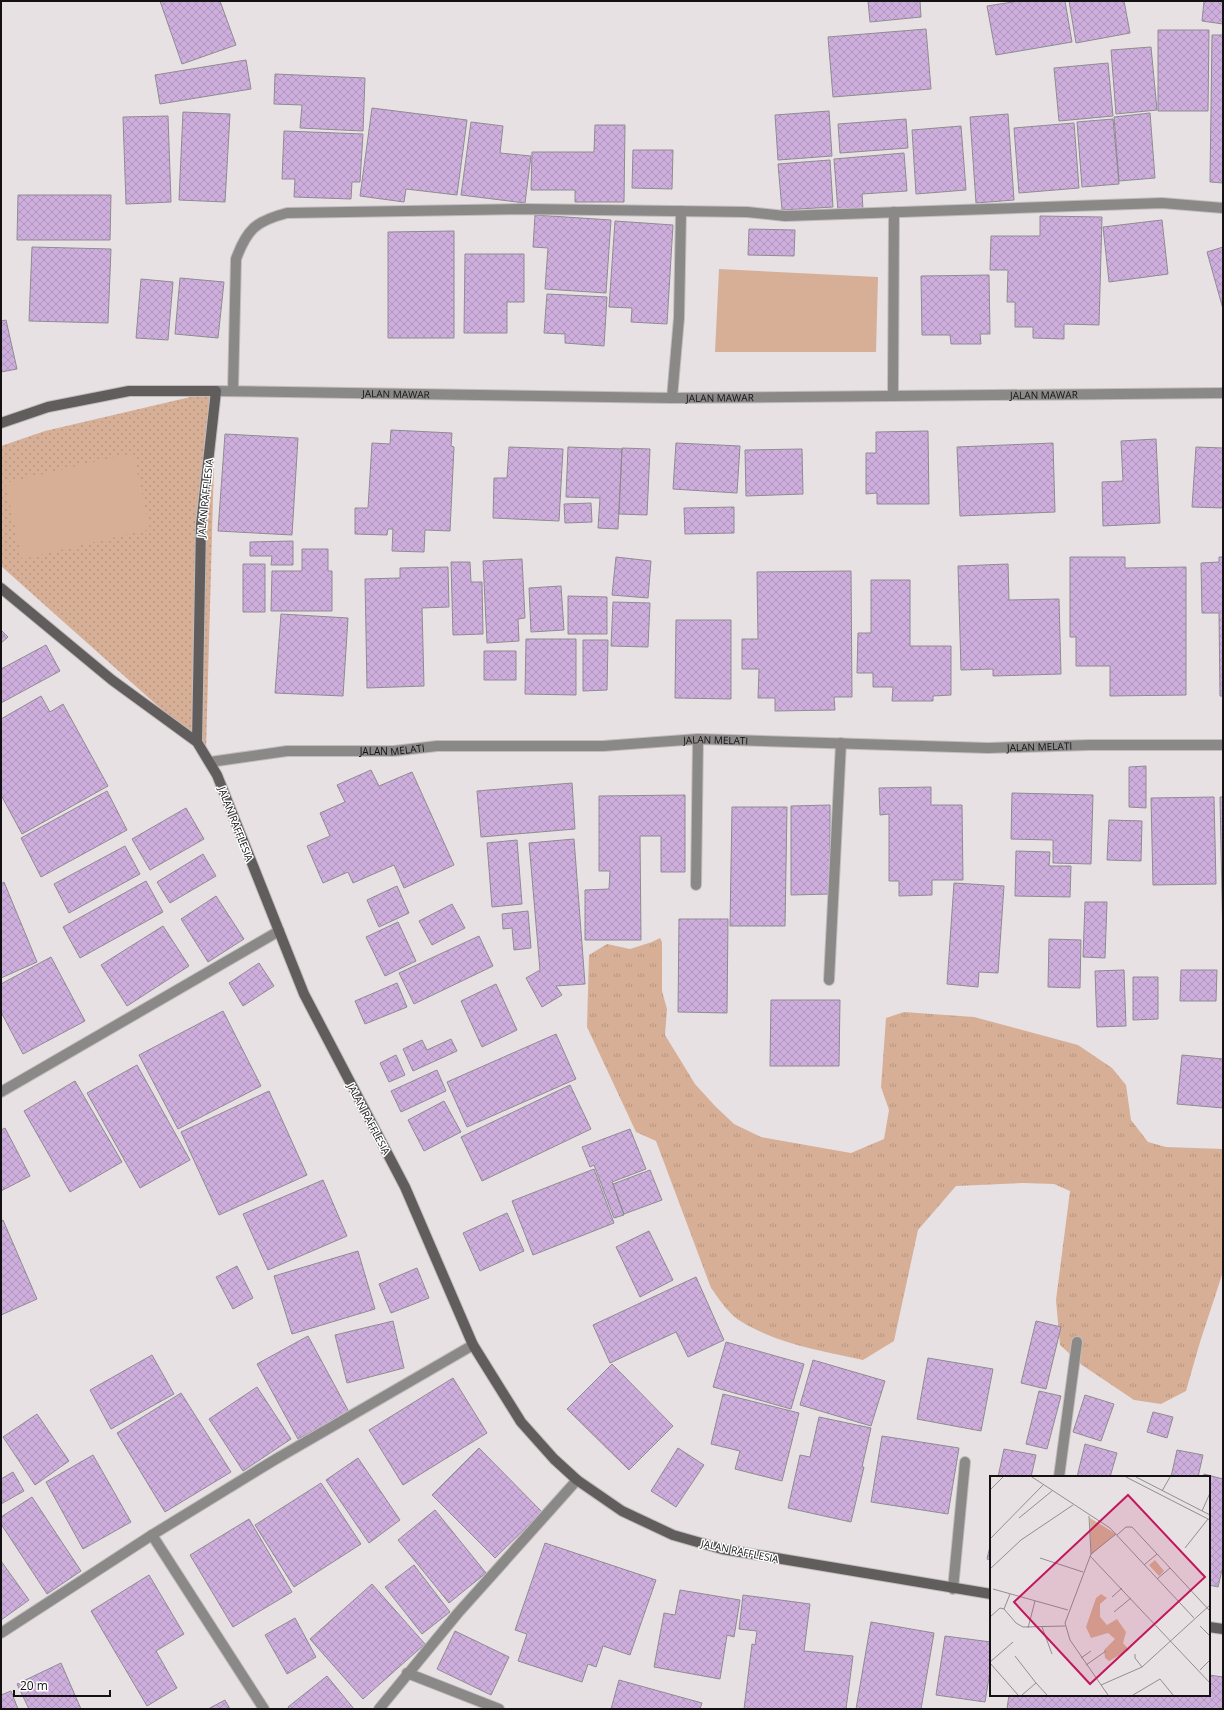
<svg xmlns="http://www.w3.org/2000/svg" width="1224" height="1710" viewBox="0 0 1224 1710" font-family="'Open Sans',sans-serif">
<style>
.grass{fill:url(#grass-tufts)}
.garden{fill:url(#garden-dots)}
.pitch{fill:#d7af96}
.building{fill:url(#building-cross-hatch);stroke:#8f8c91}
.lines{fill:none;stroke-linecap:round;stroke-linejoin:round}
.street-casing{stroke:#c1bcbe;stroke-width:12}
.secondary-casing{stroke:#c1bcbe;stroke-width:12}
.street{stroke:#8b8888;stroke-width:10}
.secondary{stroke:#615d5d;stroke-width:10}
.labels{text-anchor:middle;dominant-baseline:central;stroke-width:3;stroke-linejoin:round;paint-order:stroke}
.street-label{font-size:10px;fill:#131112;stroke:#fff}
.inset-road{fill:none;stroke:#928e90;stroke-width:1}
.view{fill:#c2185b;fill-opacity:0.15;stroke:#c2185b;stroke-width:2}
.inset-edge{fill:none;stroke:#131112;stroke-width:2}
</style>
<defs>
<pattern id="grass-tufts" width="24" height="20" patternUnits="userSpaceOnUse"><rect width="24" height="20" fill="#d7af96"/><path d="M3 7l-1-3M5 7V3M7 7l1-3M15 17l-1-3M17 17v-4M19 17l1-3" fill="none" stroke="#b89680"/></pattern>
<pattern id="garden-dots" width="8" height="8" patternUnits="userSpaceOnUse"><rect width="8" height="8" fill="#d7af96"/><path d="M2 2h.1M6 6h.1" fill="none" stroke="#b89680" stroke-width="1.8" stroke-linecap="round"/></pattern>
<pattern id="building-cross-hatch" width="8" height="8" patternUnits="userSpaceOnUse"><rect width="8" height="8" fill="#ceaedd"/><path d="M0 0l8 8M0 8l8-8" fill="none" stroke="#b095bd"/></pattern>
</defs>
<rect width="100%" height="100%" fill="#e7e1e4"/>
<!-- grass -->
<path class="grass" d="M660,938L662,942V991L667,1009L665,1035L695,1084L715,1106L734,1124L761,1137L851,1153L884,1139L889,1110L881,1087L886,1018L904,1012L974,1017L1078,1045L1112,1068L1126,1085L1131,1120L1148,1142L1166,1147L1223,1149V1272L1200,1342L1186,1391L1161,1404L1134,1400L1082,1365L1060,1345L1056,1300L1070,1191L1054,1184L1023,1183L956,1186L918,1230L894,1341L863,1360C822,1351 778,1344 742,1322C729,1315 720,1300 711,1288L656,1141L636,1132L587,1027L589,955L607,944L630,949L652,942Z"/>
<!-- garden -->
<path class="garden" d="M216,391L206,749L1,566V446L45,431Z"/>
<!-- pitch -->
<path class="pitch" d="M719,269L878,277L876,352H715Z
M133,453L150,529L22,559L5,483Z"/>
<!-- building -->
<path class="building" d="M160,1H220L236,45L182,64Z
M868,1H920L921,17L870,22Z
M1019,1H1065L1072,42L996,55L987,6Z
M1069,1H1124L1130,33L1076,43Z
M1204,1H1223V24L1202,21Z
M926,29L931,89L833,97L828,37Z
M1158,30H1209L1208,111H1158Z
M1212,35H1223V183L1210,182Z
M1151,47L1157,110L1116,114L1111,50Z
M246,60L251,89L160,104L155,75Z
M1108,63L1113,116L1059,121L1054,68Z
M275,74L365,78L363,131L300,128L302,105L274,104Z
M372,108L467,120L457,195L406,189L404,202L360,196Z
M829,111L832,156L778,160L775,115Z
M183,112L230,114L225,202L179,200Z
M1150,113L1155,178L1119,181L1114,117Z
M1008,114L1014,200L976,203L970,117Z
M168,116L171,202L126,204L123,117Z
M906,119L908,148L840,153L838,124Z
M1113,119L1119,184L1082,187L1077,122Z
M471,122L503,126L500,153L531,156L525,203L461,195Z
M1074,123L1079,188L1019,193L1014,128Z
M595,125H625L624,202H575V190H531L532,152H594Z
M961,126L966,190L916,194L912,130Z
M284,131L363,134L360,182H352L351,199L294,197L295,179H282Z
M633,150H673L672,189L632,188Z
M904,153L907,191L862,194L863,209L838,211L834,159Z
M830,160L833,207L782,210L778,164Z
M18,195H111L110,240H17Z
M535,215L611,220L606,293L545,289L548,248L533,247Z
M1040,216L1102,217L1099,325L1064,324V339L1033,338V327H1015V302H1007L1008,270H990L991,236H1040Z
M1162,220L1168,274L1109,282L1103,227Z
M615,221L673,225L667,324L631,322L632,308L609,307Z
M749,229L795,230L794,256L748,255Z
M454,231V338H388V232Z
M32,247L111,249L108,323L29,321Z
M1223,247V309L1207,252Z
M465,254H524V302H507V333H464Z
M989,275L990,334H980L981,344H951L950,335H922L921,276Z
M180,278L224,282L218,338L175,334Z
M141,279L173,282L168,340L136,338Z
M547,294L607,297L604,346L565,343V334L544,333Z
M6,320L17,369L1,372V321Z
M391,430L452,433L451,446L454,447L450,531L425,530L424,552L392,551L393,529H388L387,535L355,534V508H368L372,443L390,444Z
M928,431L929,504H877V493L866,494V453H876V432Z
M225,434L298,438L292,535L218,531Z
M1156,439L1160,523L1103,526L1102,482L1123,481L1121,441Z
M676,443L740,446L737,493L673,489Z
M1053,443L1055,512L960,516L957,447Z
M509,447L563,449L559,521L493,518L494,478H507Z
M568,447L622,449L618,529L598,528L600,498L566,497Z
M1196,447L1223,448V508L1192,507Z
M622,448L650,449L647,515L619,514Z
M802,449L803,494L746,496L745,450Z
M591,503L592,522L565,523L564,504Z
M734,507V533L685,534L684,508Z
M293,541V565H271L272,556H250V542Z
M302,549H328V571H332V611H271L272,571H302Z
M616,557L651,561L648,598L612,595Z
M1070,557H1125V568L1186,567V695L1110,696V666H1076V637H1070Z
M1219,557H1223V696H1220L1219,613H1202L1201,563L1219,562Z
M522,559L525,618L518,619L519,641L487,643L483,561Z
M451,562H470L471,582H482L483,634L453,635Z
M243,564H265V612H243Z
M1008,564L1009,600L1059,599L1061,674L993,676V669L961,670L958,566Z
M448,567L449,607L422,608L424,686L367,688L365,579L400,578V568Z
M851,571L852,697H834L835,710L775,711V698H758L759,669H742V639H758L757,572Z
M871,580H910V646H951V695L933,696V701H892L893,687H873V673H857L858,633H871Z
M561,586L564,630L531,632L529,588Z
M568,596L607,597V634H568Z
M613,602L650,603L648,647L611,646Z
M281,614L348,618L343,696L275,693Z
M676,620H731V699L675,698Z
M1,630L8,637L1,643Z
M526,639H576V695L525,694Z
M583,640H608L607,690L583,691Z
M46,645L60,671L1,703V669Z
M484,651H516V680H484Z
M41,696L50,712L63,704L108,786L22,834L1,795V719Z
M1146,766V808L1129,807V767Z
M371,770L379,786L412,772L454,865L404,888L394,865L353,883L348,872L323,883L307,846L330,836L320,813L345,802L337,785Z
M572,783L575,829L481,837L477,791Z
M931,787V805H962L963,880H932V895L899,896V881H889V814L880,815L879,788Z
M107,791L127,830L41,877L21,838Z
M1012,793L1093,795L1091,864L1053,863V840L1011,839Z
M685,795V872H661V836H640L641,940H585V890L609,889L610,871H599V796Z
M1214,797L1216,884L1153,885L1151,798Z
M1220,797H1223V947Z
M830,805V894L791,895V806Z
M732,807H787L785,926H730Z
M186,808L204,839L150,870L132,839Z
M1109,820L1142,821L1141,861L1107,860Z
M574,839L585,984L556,986L562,995L542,1007L526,978L540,970L529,843Z
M517,840L522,904L492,907L487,843Z
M125,846L140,874L69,913L54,884Z
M1016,851L1050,852L1049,866H1071L1070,897L1015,896Z
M203,854L216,876L170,903L157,882Z
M146,881L163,912L80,958L63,927Z
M4,882L37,962L1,978V884Z
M954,883L1004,886L998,973L979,972L978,987L947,984Z
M397,886L409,913L379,927L367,900Z
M216,896L244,939L208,962L181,919Z
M1085,902H1107L1105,958L1083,957Z
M452,904L465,928L432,945L419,921Z
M528,911L531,948L514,950L512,928L503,929L502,914Z
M679,919H728L727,1013L678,1012Z
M398,922L416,961L385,976L366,937Z
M163,926L189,966L127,1006L101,965Z
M479,936L493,966L414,1004L399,973Z
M1049,939L1081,940L1080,988L1048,987Z
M51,957L85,1021L23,1054L1,1012V984Z
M259,963L274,986L243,1006L229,983Z
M1124,970L1126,1026L1097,1027L1095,971Z
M1181,970H1217L1216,1001H1180Z
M1133,977H1158V1019L1133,1020Z
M397,983L407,1007L365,1024L355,1001Z
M496,984L517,1030L482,1047L461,1001Z
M771,1000H840L839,1066H770Z
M223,1011L261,1086L178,1129L139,1055Z
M556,1034L576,1079L467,1127L447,1082Z
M451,1039L457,1051L413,1071L403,1049L422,1040L427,1050Z
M396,1055L405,1075L389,1082L380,1063Z
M1182,1055L1223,1059V1108L1177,1104Z
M137,1065L190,1160L140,1188L87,1093Z
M437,1070L446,1091L401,1112L391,1091Z
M75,1081L122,1162L70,1192L24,1111Z
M570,1085L591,1129L482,1181L461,1137Z
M269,1091L307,1175L219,1215L181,1132Z
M444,1101L461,1132L424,1151L408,1120Z
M5,1128L30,1176L1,1191V1130Z
M630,1129L646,1169L612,1182L624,1215L614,1218L594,1165L590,1167L582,1147Z
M594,1169L614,1223L533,1255L512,1201Z
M650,1170L662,1200L624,1214L613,1184Z
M323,1180L347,1236L268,1270L243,1214Z
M507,1213L524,1251L480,1271L463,1233Z
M3,1220L37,1299L1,1315V1221Z
M649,1231L673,1280L640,1297L616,1247Z
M358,1251L375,1309L292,1334L274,1276Z
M237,1266L253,1298L233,1309L216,1277Z
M417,1268L429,1298L391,1313L379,1284Z
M696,1277L724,1340L688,1357L676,1332L610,1363L593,1325Z
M393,1321L404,1368L347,1383L335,1335Z
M1036,1321L1061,1327L1046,1389L1021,1383Z
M308,1336L349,1412L298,1439L257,1364Z
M726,1342L804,1364L791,1409L713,1387Z
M152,1355L174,1394L111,1429L90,1390Z
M928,1358L993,1369L981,1431L917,1419Z
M813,1360L885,1381L871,1426L800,1405Z
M612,1364L673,1426L629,1470L567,1409Z
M453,1378L487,1433L403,1485L369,1430Z
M257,1387L291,1439L243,1471L209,1419Z
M1039,1391L1061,1396L1047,1449L1026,1444Z
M181,1393L231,1472L165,1512L117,1433Z
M723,1394L799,1413L782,1481L735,1469L740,1451L711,1444Z
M1085,1395L1114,1404L1101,1441L1073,1432Z
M1153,1412L1173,1417L1167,1438L1147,1432Z
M37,1414L69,1461L35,1485L3,1437Z
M819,1417L871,1428L862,1467H864L851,1522L788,1508L800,1455L810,1457Z
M882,1436L959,1448L948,1514L871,1502Z
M1085,1444L1117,1453L1110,1477H1077Z
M479,1448L542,1512L495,1558L432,1495Z
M678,1448L704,1465L676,1507L651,1491Z
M1004,1449L1036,1455L1031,1477H998Z
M1177,1450L1203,1455L1198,1477H1171Z
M93,1455L131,1522L83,1549L46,1482Z
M358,1458L400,1520L369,1543L326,1480Z
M13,1472L24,1491L1,1504V1479Z
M1204,1474L1223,1479V1566L1218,1587L1209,1585V1477H1203Z
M321,1483L361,1544L294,1587L255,1525Z
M32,1497L81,1571L47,1594L1,1524V1517Z
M435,1510L486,1573L449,1603L398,1540Z
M249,1519L292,1592L233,1627L190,1555Z
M991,1542V1560L987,1559Z
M545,1543L656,1580L630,1655L603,1646L596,1667L588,1664L582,1682L518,1661L527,1634L515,1630Z
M1,1561L29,1600L1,1620Z
M414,1565L450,1612L422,1634L385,1587Z
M149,1575L184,1634L156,1651L177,1688L147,1706L91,1611Z
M372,1584L425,1644L363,1699L310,1639Z
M680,1590L740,1600L734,1637L727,1635L720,1679L654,1667L664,1613L675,1615Z
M743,1595L810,1604L804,1651L853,1656L846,1709H744L752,1644L755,1645L757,1631L739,1629Z
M295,1618L316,1657L287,1674L265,1635Z
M871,1622L934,1633L921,1709H856Z
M455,1631L509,1657L491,1695L437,1669Z
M945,1636L991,1642V1665L985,1702L936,1695Z
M61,1663L81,1709H29L17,1684Z
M1209,1675L1223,1677V1709H1007L1009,1695H1209Z
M327,1676L354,1709H289L288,1707Z
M619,1680L702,1703L700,1709H611Z
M11,1691L18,1709H1V1695Z
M225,1700L230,1709H208Z"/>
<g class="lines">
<defs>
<g id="street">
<path id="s1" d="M216,391L672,398L1223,393"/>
<path d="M233,391L236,259C247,229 256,221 287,213L524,209L747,212L785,216L1162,203L1223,208"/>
<path d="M893,396L894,212"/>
<path d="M672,398L679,318L681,211"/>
<path id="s2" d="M210,762L287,751H394L437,746H603L698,739L988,748L1089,745H1223"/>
<path d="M696,885L698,739"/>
<path d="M829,980L841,743"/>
<path d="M1,1092L279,931"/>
<path d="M1059,1477L1077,1342"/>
<path d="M152,1535L264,1709"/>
<path d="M953,1589L965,1462"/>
<path d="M1,1633L152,1535L276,1459L473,1345"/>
<path d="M407,1673L499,1709"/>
<path d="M379,1709L458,1613L577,1480"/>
</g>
<path id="secondary" d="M1,423L48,407L129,391H216L201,525L197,742L217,775L304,994L405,1187L473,1345L521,1422L554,1459L577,1480L622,1511L673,1535L722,1549L991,1594
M1,588L112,680L197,742
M1209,1627L1223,1629"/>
</defs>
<!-- street casing -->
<use href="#street" class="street-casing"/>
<!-- secondary casing -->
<use href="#secondary" class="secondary-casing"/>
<!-- street -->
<use href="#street" class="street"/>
<!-- secondary -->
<use href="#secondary" class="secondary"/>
</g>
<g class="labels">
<!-- street labels -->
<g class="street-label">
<text stroke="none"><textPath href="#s1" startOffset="180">JALAN MAWAR</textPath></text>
<text stroke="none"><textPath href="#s1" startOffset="828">JALAN MAWAR</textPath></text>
<text stroke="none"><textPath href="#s1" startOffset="504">JALAN MAWAR</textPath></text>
<text transform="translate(205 498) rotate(-84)">JALAN RAFFLESIA</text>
<text stroke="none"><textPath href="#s2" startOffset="507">JALAN MELATI</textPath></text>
<text stroke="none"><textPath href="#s2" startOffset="831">JALAN MELATI</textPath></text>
<text stroke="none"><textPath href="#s2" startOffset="183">JALAN MELATI</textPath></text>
<text transform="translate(236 824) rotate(69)">JALAN RAFFLESIA</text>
<text transform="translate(369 1119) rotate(62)">JALAN RAFFLESIA</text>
<text transform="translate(740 1551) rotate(12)">JALAN RAFFLESIA</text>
</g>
</g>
<!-- overview -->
<g transform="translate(990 1476)">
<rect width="220" height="220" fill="#e7e1e4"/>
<path d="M111,118L117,122L110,128V141L117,149L127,143L136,156L133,167L139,174L119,185L115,182L114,174L125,163L118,157L101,162L96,151L106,122Z" fill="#d7af96"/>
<path d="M100,42L126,58L101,79Z" fill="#d7af96"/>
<path d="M104 56a5 5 0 1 1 10 0a5 5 0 1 1-10 0ZM165,84L174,95L169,100L159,89Z" fill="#d7af96"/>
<path class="inset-road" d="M42,1L120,52L204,142M136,1L220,44M146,1L220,39M0,14L13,1M172,15L180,1M212,35L220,17M99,40L101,78M29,42L62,15M127,59L136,51H142L220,135M0,63L53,9M195,72L218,43M100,80L220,207M50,82L93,96M154,89L167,78M0,93L31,64L83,29M167,103L180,92M3,113L78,134M122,121L132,112M14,133L26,147L33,151L75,150M14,133L20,118M124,136L141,122M0,141L10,132L14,133M210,150L220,160M52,151L62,178M38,152L45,125M145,178V182L152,191M25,180L46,207L32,219M91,182L101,175M0,186L23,166M0,187L28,219M96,189L116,175M210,194L220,184M46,207L57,219M111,209L152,191L220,129M118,219L80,164L75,147L101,78L126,58M143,219L170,203L183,219"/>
<path class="view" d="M138,19L215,101L100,208L24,126Z"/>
<rect width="220" height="220" class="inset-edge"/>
</g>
<!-- border -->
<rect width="1224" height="1710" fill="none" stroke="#131112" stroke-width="4"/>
<!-- scale -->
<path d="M14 1690v6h96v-6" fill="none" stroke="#131112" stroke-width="2"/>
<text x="20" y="1690" font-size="12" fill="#131112" stroke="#ffffff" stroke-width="3" paint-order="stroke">20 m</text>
</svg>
